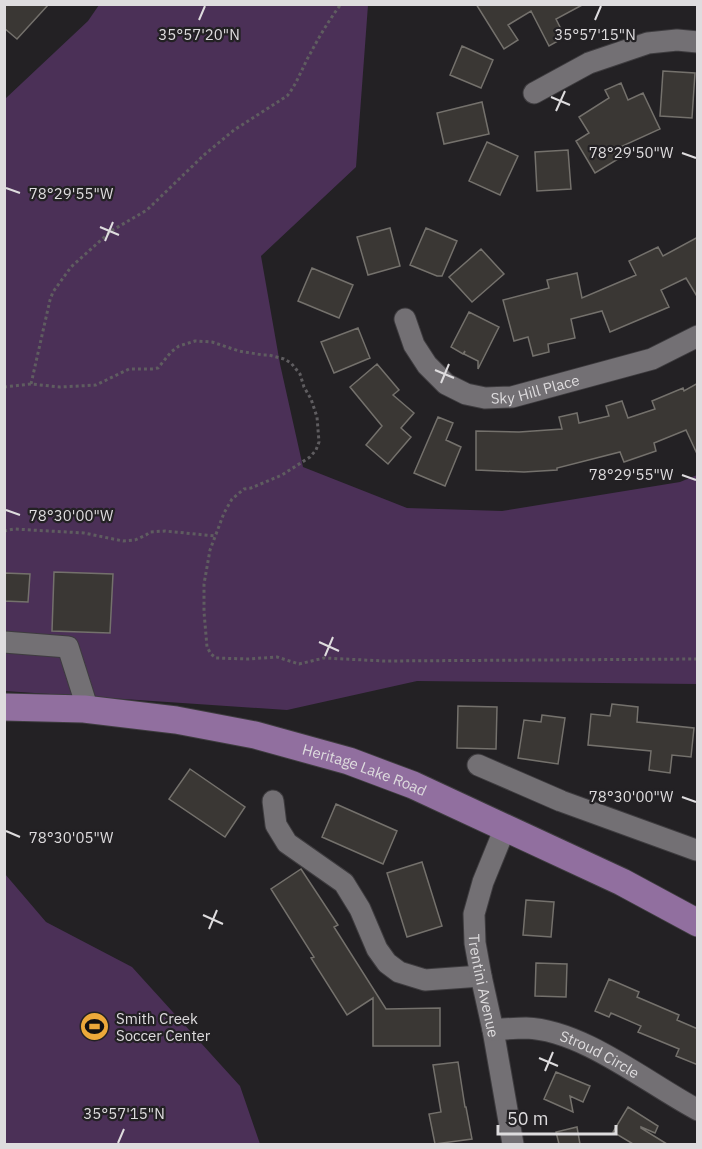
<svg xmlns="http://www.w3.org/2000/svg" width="702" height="1149" viewBox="0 0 702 1149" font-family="'IBM Plex Sans',sans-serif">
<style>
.green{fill:#4b3057}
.building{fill:#3a3734;stroke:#74716c;stroke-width:1.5}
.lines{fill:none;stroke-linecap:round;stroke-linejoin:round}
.minor-casing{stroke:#3e3c3f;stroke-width:23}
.major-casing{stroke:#3e3c3f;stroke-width:29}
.path{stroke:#5f5d60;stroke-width:3;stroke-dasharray:3 3;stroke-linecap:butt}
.minor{stroke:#737074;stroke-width:21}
.major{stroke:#916f9f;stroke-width:27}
.ticks{fill:none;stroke:#dedcde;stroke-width:2}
.labels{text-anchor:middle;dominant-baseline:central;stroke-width:4.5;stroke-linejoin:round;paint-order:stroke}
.street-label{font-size:15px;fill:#dedcde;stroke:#232124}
.poi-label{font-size:15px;fill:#dedcde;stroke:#232124;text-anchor:start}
.ticks-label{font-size:15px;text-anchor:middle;fill:#dedcde;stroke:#232124;stroke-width:4.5;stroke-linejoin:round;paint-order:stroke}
</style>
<rect width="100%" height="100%" fill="#232124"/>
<!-- green -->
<path class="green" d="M99,5H368L356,167L261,256L280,364L303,467L407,508L502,511L680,482L697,475V684L417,681L287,710L5,691V99L88,21Z
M5,874L46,922L132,967L240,1086L260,1144H5Z"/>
<!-- building -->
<path class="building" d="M4,4H49L17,39L4,28Z
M476,4H584L556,19L565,37L549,46L531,11L508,25L518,40L504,49Z
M462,46L493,60L481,88L450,75Z
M663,71L695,73L692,118L660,116Z
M621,83L628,100L643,93L660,129L618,148L623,156L595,173L576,141L589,133L579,117L609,98L605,90Z
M482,102L489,134L444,144L437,113Z
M487,142L518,156L500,195L469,181Z
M568,150L571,189L537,191L535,152Z
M390,228L400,266L368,275L357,237Z
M426,228L457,241L442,276H437L410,265Z
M698,237V298L686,278L661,290L669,307L610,332L602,311L571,319L575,338L548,344L549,352L533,356L528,337L514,341L503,300L549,288L547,280L577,273L582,298L636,275L629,261L658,247L663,256Z
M481,249L504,274L472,302L449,277Z
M312,268L353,285L339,318L298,301Z
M469,312L499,327L478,369V361L464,354L465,351L463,354L451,347Z
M358,328L370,358L334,373L321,342Z
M377,364L399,390L393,395L414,413L401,428L411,437L388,464L366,445L382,426L350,387Z
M698,383V456L686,430L654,443L656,451L624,462L620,452L557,468V470L524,472L476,470V431L519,432L562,429L559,417L577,413L579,423L609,416L606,406L622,401L628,418L655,409L652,401L683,388L684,391Z
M438,417L453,423L446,440L461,447L445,486L414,473Z
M54,572L113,574L110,633L52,631Z
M4,573L30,574L28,602L4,601Z
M612,704L638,707L637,722L694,728L691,757L672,755L670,773L649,770L651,751L588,745L591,714L610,716Z
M458,706L497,707L496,749L457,748Z
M542,715L565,718L558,764L518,758L524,720L541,722Z
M190,769L245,807L225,837L169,799Z
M336,804L397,831L383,864L322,837Z
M422,862L442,926L407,937L387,873Z
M301,869L338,925L334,927L386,1009L440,1008V1046H373V998L347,1015L311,958L314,957L271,889Z
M526,900L554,902L551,937L523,935Z
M536,963L567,964L566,997L535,996Z
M609,979L639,992L637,997L679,1015L677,1020L698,1029V1065L676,1056L679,1049L638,1032L641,1026L611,1013L609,1017L595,1011Z
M458,1062L465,1107H466L472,1139L435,1144L429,1114L441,1112L433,1065Z
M556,1072L590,1086L583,1102L570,1096L573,1112L544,1099Z
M628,1107L658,1126L655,1133L641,1127V1128L667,1144H633L613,1132Z
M577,1127L580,1144H559L556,1132Z"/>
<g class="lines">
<defs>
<g id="minor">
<path d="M534,93L589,63L648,43L677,40L698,42"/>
<path id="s1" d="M405,319L414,345L427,365L446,384L466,394L485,398L512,397L652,359L698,336"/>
<path d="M4,642L68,647L88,710"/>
<path d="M478,765L561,801L696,850H698"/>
<path d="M273,801L276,825L287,843L344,883L360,909L377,949L387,963L399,972L425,980L481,976"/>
<path id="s2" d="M505,828L483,882L474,914L475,943L481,976L493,1030L513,1144"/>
<path id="s3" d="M493,1030C504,1029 515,1028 526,1028C583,1030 647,1083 698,1110"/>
</g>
<g id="major">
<path id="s4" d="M4,707L84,709L176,720L255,735L349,761L413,785L622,882L698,923"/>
</g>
</defs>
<!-- minor casing -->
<use href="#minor" class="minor-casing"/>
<!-- major casing -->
<use href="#major" class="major-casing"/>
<!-- path -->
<path class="path" d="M31,384L50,300L53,292L71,267L111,231L147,210L204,155L234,130L287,96C297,84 302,68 310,54C319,37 329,20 341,4
M4,387L31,384L60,387L96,385L129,369H152L158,368L171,352L179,346L195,341L212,342L239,351L263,355H269L284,359L291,363L300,374L304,387L311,399L317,417L319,442L316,450L310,457L282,475L251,488L244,489L232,499L224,513L210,550L204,584V612L207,647L211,654L216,658L248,659L277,657L299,664L324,658L384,661L698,659
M4,531L14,529L84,533L123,541L135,540L146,535L150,532L165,531L215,536"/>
<!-- minor -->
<use href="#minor" class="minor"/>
<!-- major -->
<use href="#major" class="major"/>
</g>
<!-- ticks -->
<path class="ticks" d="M199,20L205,6M595,20L601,6M551,97L570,105M556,111L565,91M682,153L696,158M6,188L20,193M100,227L119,235M105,241L113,222M435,370L454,378M441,383L449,364M682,475L696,480M6,510L20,515M319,642L339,651M325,656L333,637M682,797L696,802M6,831L20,837M203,915L223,924M209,929L217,910M539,1058L558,1066M545,1071L553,1052M118,1143L124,1129"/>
<!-- icons -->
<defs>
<symbol id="stadium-disc" viewBox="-11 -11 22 22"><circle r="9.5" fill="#eca93a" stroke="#232124"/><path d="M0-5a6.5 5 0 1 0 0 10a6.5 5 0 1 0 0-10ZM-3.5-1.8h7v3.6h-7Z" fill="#111"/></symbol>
</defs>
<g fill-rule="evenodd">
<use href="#stadium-disc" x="78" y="1010" width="33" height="33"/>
</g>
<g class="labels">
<!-- street labels -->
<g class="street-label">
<text stroke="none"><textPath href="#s1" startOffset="171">Sky Hill Place</textPath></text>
<text stroke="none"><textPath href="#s4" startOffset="368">Heritage Lake Road</textPath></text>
<text stroke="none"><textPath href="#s2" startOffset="164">Trentini Avenue</textPath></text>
<text stroke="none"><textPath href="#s3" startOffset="112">Stroud Circle</textPath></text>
</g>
<!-- poi labels -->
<g class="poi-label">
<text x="116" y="1018">Smith Creek<tspan x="116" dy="17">Soccer Center</tspan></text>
</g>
</g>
<g class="ticks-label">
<text x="595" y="40">35°57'15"N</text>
<text x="199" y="40">35°57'20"N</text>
<text x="631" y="158">78°29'50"W</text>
<text x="71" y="199">78°29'55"W</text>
<text x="631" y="480">78°29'55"W</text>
<text x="71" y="521">78°30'00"W</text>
<text x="631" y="802">78°30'00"W</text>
<text x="71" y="843">78°30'05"W</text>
<text x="124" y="1119">35°57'15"N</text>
</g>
<!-- border -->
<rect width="702" height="1149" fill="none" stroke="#dedcde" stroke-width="12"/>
<!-- scale -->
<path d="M498 1125v9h118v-9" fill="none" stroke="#dedcde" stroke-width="3"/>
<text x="507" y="1125" font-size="18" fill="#dedcde" stroke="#232124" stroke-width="4.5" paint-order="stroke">50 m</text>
</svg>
